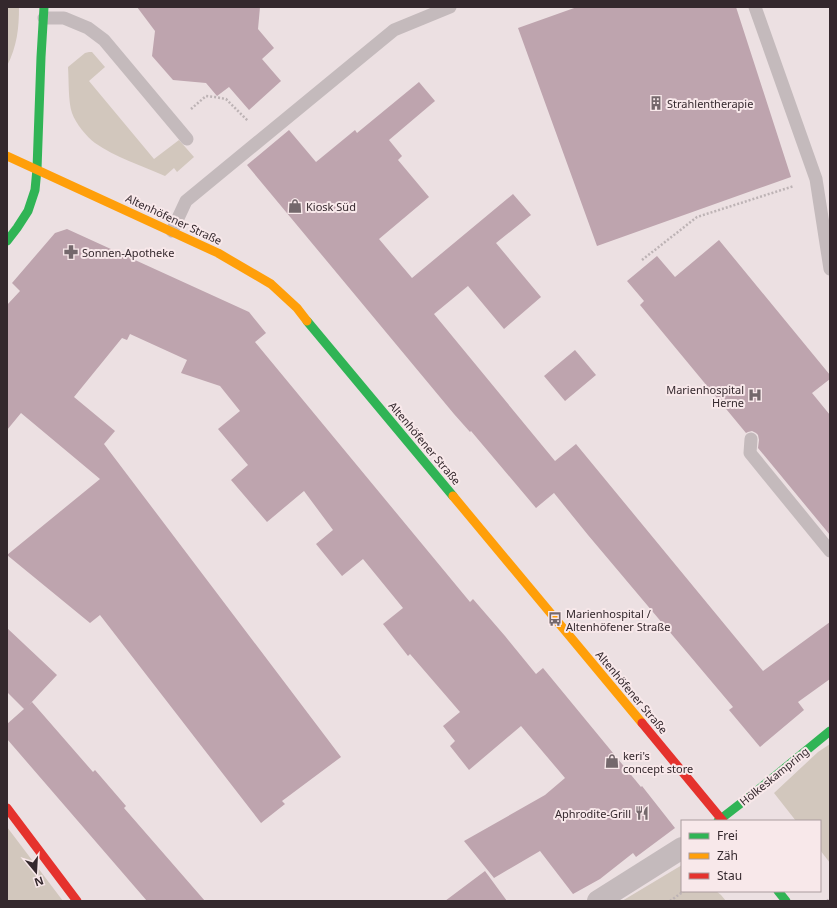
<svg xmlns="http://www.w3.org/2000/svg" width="837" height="908" viewBox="0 0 837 908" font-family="'Noto Sans',sans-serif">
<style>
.green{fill:#d2c7bd}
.building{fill:#bea4ae}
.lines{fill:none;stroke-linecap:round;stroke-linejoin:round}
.path{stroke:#bdb3b5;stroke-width:2.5;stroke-dasharray:2 2;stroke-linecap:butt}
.lane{stroke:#c4babc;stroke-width:13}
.street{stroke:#c4babc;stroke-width:22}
.fast{stroke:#30b455;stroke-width:9}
.slow{stroke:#ff9f0a;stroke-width:9}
.jam{stroke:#e5322d;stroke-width:9}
.labels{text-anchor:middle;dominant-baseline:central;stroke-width:4;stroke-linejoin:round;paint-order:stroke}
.poi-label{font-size:11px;fill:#34282d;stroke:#f8e8ea;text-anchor:start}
.street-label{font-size:11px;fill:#34282d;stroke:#f8e8ea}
</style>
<rect width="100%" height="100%" fill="#ece0e2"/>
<!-- green -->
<path class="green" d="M7,7H19C19,29 17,46 7,66Z
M89,52H92L105,67L89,81L154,159L179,140L194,157L177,172L174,168L165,176C142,166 115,157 95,143C86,136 76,124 72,113C68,101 69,81 68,67L85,53Z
M830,744V863L820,850V821H796L774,793L818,752Z
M7,827L63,901H7Z
M682,865V891H716L721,895L726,901H622Z"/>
<!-- building -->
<path class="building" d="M137,7H260L258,29L274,48L262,59L281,81L249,110L229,87L217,96L206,83L173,80L152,56L155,31Z
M577,7H736L791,177L597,246L518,28Z
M419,82L435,101L389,140L402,156L398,160L429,197L379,239L412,278L513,194L531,215L496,243L541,297L504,329L468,286L434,314L555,461L576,444L763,671L830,622V679L798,702L804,710L760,747L729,710L733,707L588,535L554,493L536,508L471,431L470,432L454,414L247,165L289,130L316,162L355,130L357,133Z
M67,229L249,312L266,333L255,342L470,602L473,599L505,636L536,674L543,668L641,787L642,786L675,828L636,857L633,853L600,879L573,894L540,851L494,878L464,841L545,795L565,778L521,726L469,770L450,746L455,741L443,726L460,712L410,654L408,656L383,624L403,608L363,559L342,576L316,544L333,530L304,491L267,522L231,480L248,465L218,429L240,411L220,386L181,373L187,360L130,334L127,340L122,338L74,397L115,431L104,444L341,757L282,801L285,804L261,823L100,615L90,623L7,555L100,479L21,413L7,430V305L20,291L12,283L55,233Z
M719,240L830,375V379L812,393L830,415V535L758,448L759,440L758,435L756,433L752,431L748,432L746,433L640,305L644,301L627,281L657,256L675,277Z
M575,350L596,375L565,401L544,376Z
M7,628L57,675L29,705L32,702L93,772L95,770L126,806L124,808L205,901H147L7,739V724L24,709L7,692Z
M485,871L507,901H445Z"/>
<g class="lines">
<!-- path -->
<path class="path" d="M191,109L206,96L215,97L226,99L248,121
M642,260L697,217L794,186
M670,901L684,891
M827,901L830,899"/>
<!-- lane -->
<path class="lane" d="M755,7L816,179L830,269
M44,18H64L88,28L104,40L187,139
M172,231L186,201L394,30L450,7
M751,439L750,453L830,551"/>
<!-- street -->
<path class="street" d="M598,901L682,848"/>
<!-- fast -->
<path class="fast" d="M7,241L17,228L28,211L35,190L37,169L41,57L44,7
M307,321L453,496
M718,821L758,790L830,731
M778,891L786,901"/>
<!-- slow -->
<path class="slow" d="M7,156L218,253L271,284L297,308L307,321
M453,496L642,723"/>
<!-- jam -->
<path class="jam" d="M642,723L723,821
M7,808L77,901"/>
</g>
<!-- icons -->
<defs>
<symbol id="building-bare" viewBox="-9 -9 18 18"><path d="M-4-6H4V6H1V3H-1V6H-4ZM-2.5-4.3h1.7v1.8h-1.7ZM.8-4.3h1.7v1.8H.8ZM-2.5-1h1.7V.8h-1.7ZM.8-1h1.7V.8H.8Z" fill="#74686c" stroke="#f8e8ea" stroke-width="2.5" paint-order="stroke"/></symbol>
<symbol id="shop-bare" viewBox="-9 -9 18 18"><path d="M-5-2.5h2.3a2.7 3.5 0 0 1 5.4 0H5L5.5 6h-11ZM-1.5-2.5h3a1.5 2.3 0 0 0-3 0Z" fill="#74686c" stroke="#f8e8ea" stroke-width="2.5" paint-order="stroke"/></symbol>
<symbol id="pharmacy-bare" viewBox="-9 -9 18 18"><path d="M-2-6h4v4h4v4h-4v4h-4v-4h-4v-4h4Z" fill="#74686c" stroke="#f8e8ea" stroke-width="2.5" paint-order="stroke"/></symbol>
<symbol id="hospital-bare" viewBox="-9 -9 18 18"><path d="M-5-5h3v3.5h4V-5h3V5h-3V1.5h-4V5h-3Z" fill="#74686c" stroke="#f8e8ea" stroke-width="2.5" paint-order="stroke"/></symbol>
<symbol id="bus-bare" viewBox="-9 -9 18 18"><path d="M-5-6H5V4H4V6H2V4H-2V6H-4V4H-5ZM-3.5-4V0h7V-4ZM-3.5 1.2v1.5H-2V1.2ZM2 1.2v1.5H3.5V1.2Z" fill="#74686c" stroke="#f8e8ea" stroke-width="2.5" paint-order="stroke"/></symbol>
<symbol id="restaurant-bare" viewBox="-9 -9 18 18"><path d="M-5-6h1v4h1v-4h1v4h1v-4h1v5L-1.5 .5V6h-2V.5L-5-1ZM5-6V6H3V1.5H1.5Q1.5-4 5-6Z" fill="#74686c" stroke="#f8e8ea" stroke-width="2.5" paint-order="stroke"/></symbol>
</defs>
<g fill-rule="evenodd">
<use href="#building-bare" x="646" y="93" width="20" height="20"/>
<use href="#shop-bare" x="285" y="196" width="20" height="20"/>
<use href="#pharmacy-bare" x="61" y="242" width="20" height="20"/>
<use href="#hospital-bare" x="745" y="385" width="20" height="20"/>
<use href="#bus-bare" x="545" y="609" width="20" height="20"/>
<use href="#shop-bare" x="602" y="751" width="20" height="20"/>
<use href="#restaurant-bare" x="632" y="803" width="20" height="20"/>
</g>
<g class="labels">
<!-- poi labels -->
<g class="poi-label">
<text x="667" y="103">Strahlentherapie</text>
<text x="306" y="206">Kiosk Süd</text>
<text x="82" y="252">Sonnen-Apotheke</text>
<text x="744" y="389" text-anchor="end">Marienhospital<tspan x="744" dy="13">Herne</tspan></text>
<text x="566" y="613">Marienhospital /<tspan x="566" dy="13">Altenhöfener Straße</tspan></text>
<text x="623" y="755">keri's<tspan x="623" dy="13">concept store</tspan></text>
<text x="631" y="813" text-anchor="end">Aphrodite-Grill</text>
</g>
<!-- street labels -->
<g class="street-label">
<text transform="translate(174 219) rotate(25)">Altenhöfener Straße</text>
<text transform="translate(425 443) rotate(50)">Altenhöfener Straße</text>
<text transform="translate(632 692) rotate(50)">Altenhöfener Straße</text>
<text transform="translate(774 776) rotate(-39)">Hölkeskampring</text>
</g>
</g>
<!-- border -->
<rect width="837" height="908" fill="none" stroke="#34282d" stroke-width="16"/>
<!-- legend -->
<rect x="681" y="820" width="140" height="72" fill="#f8e8ea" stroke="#aa9b9e"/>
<rect x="689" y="833" width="20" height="6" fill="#30b455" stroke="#aa9b9e"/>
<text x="717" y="840" font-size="12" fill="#34282d">Frei</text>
<rect x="689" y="853" width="20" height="6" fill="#ff9f0a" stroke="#aa9b9e"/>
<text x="717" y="860" font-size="12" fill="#34282d">Zäh</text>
<rect x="689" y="873" width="20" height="6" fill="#e5322d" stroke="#aa9b9e"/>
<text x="717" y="880" font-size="12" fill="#34282d">Stau</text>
<!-- north arrow -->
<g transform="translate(36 872) rotate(162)" stroke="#f8e8ea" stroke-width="3" paint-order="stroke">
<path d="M0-3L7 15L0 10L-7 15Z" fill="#34282d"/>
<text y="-6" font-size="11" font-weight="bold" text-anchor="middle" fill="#34282d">N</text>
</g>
</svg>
